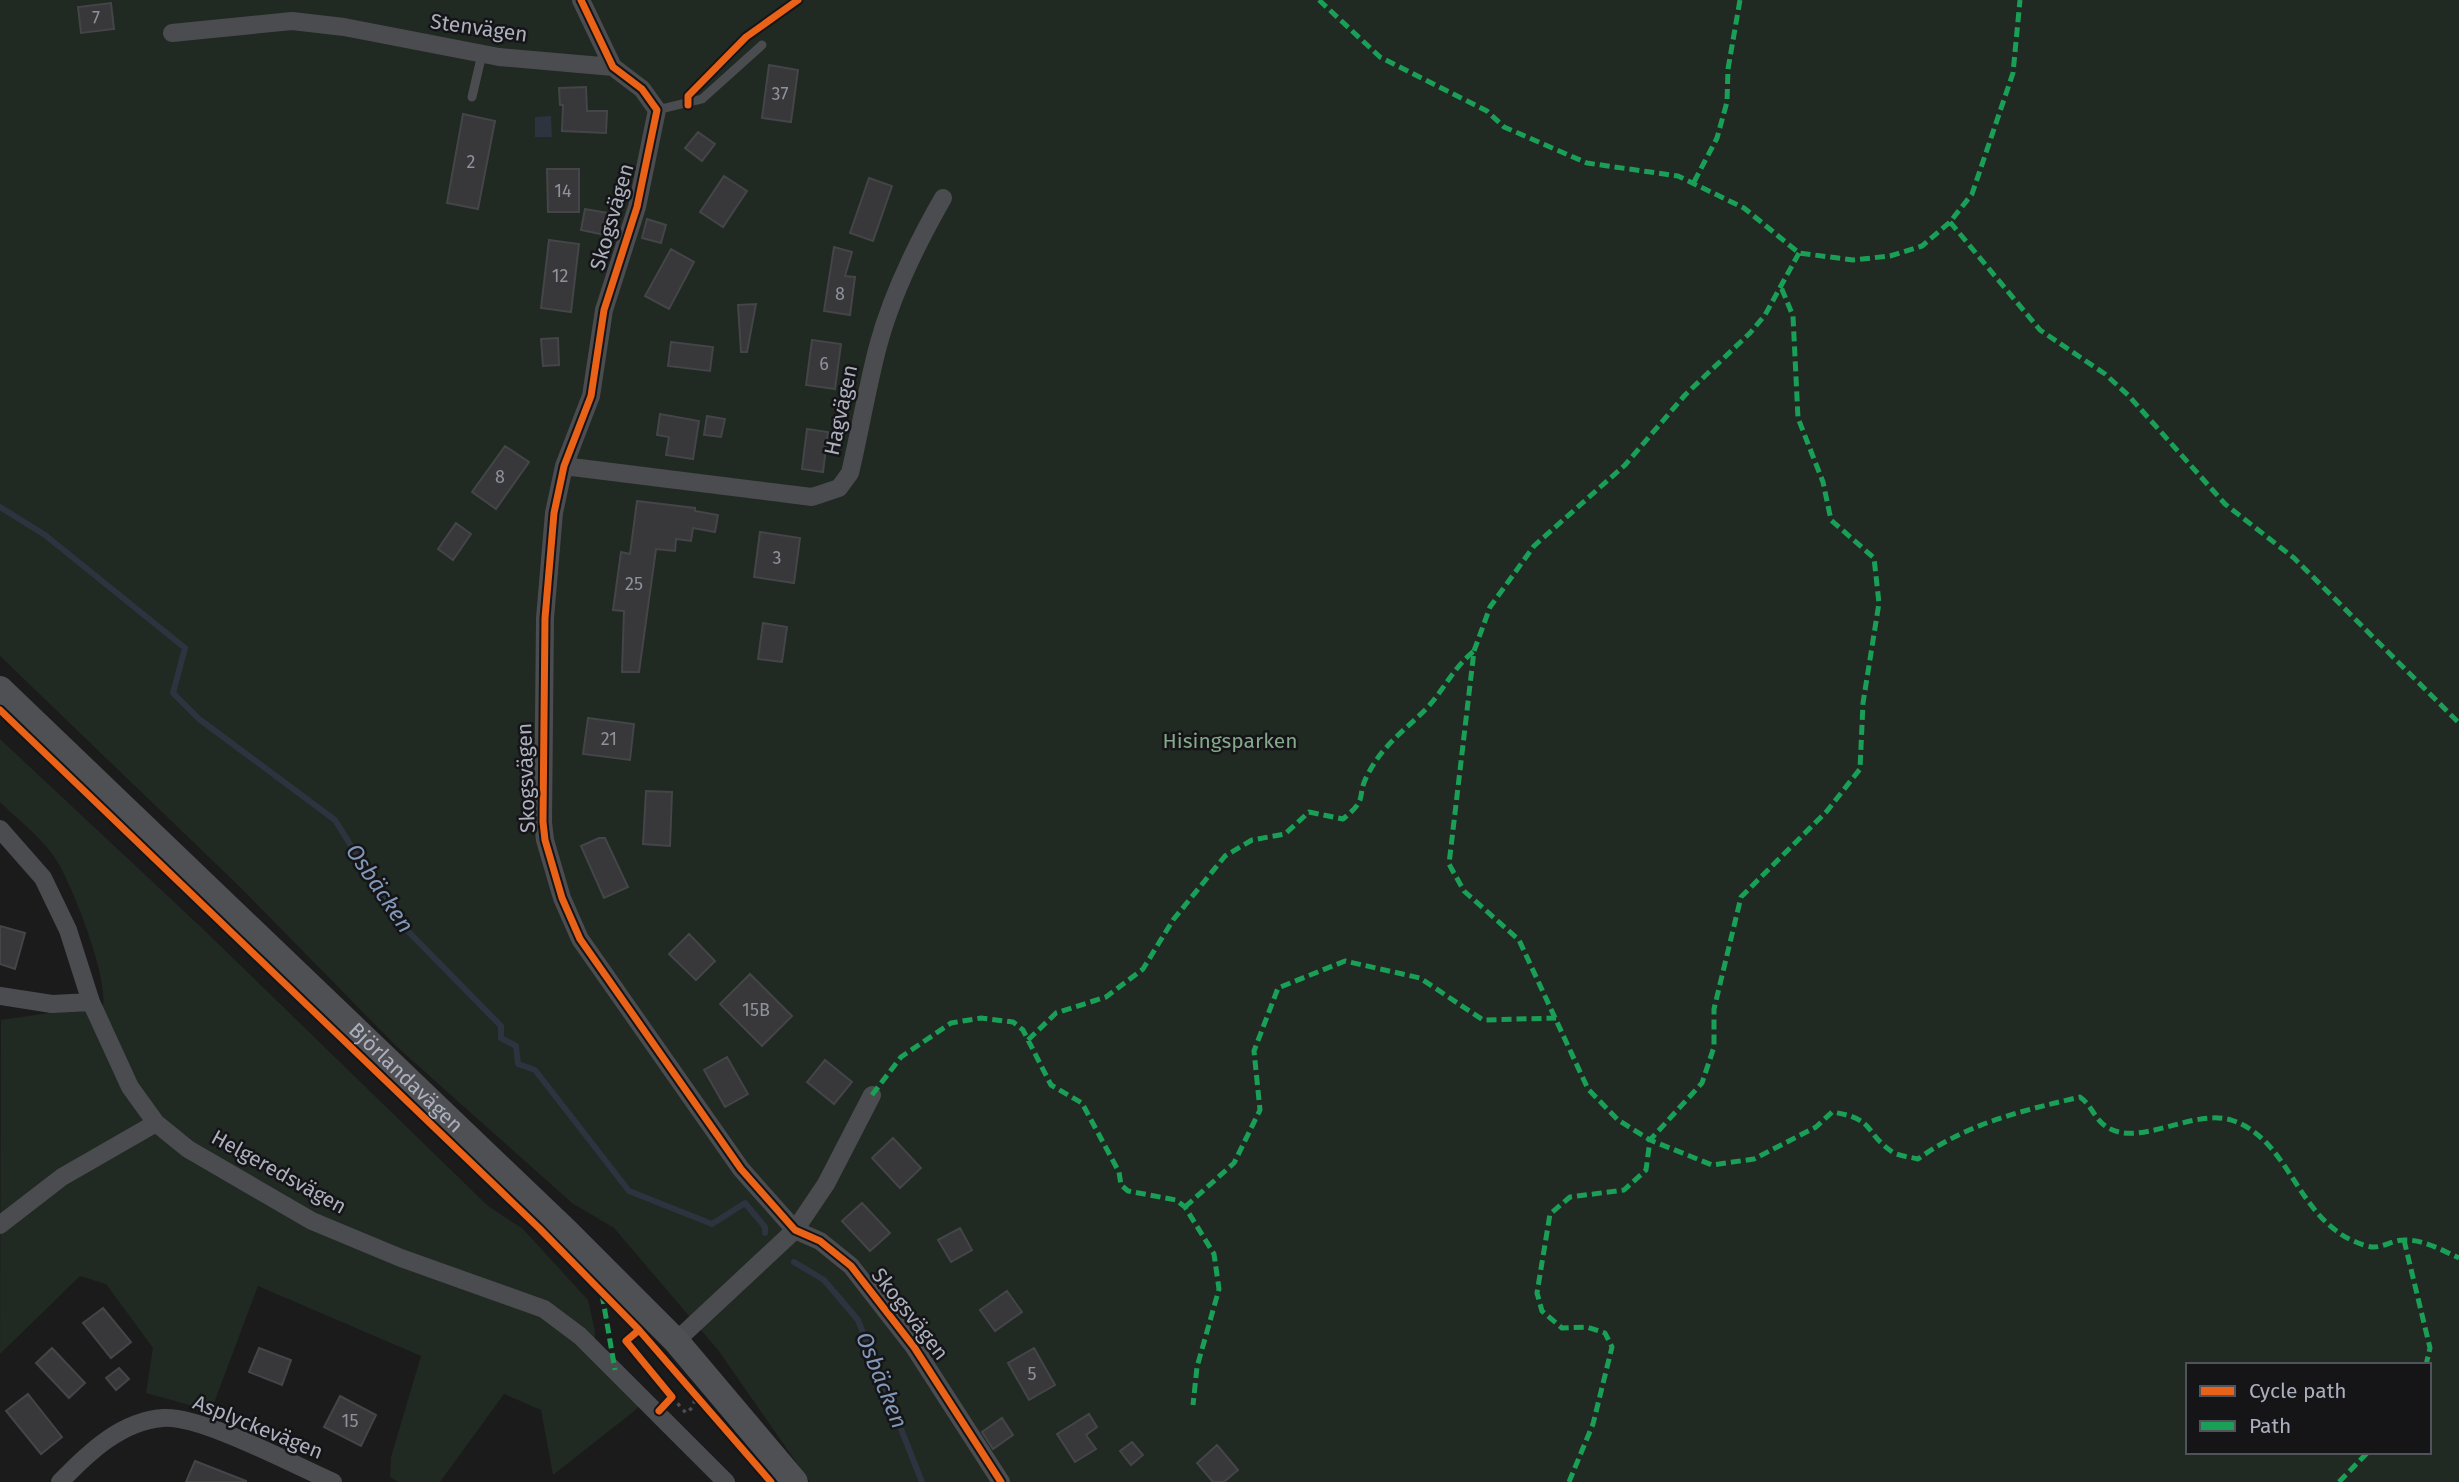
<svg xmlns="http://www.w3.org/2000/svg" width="2459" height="1482" viewBox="0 0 2459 1482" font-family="'Fira Sans',sans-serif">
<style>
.green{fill:#212923;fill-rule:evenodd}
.water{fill:#2d343f}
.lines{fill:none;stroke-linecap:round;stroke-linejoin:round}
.stream{stroke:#2d343f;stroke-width:6}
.building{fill:#38383a;stroke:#444548;stroke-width:2}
.path{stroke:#4c4c51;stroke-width:3.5;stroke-dasharray:3.5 5;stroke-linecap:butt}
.lane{stroke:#4b4c4f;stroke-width:9}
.street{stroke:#4b4c4f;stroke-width:18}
.secondary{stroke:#4f5054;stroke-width:26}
.quiet{stroke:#1a9f57;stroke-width:5;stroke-dasharray:10 5;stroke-linecap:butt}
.cycleway-casing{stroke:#151518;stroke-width:11}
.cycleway{stroke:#ea6118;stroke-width:7}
.labels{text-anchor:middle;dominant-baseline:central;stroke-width:5;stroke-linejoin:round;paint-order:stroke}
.number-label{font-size:18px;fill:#8f919c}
.street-label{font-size:21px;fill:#acafbd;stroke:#151518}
.park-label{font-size:21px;fill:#83a88a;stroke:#151518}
.water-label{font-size:23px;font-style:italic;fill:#8298b9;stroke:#151518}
</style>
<rect width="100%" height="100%" fill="#1b1b1c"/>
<!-- green -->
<path class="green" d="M0,0H2459V1482H810L718,1350L614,1228L572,1203L396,1046L241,888L0,656ZM2188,1365H2429V1452H2188Z
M0,739L203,929L488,1206L523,1229L588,1300L595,1331L594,1357L643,1402L633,1412L553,1475L541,1410L504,1394L440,1482H398L390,1477L391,1457L421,1356L258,1286L211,1411L146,1393L153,1348L106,1284L80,1276L0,1354L1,1020L103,1005C108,977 73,887 57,861C44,839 18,820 0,802Z"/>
<!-- water -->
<path class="water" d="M551,116L552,137H535V117Z"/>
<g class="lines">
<!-- stream -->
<path class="stream" d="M0,507L45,535L185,648L173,693L199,719L335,820L397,920L501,1026V1038L516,1046L518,1064L535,1070L629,1191L712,1224L745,1203L765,1227V1233
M794,1262L824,1280L858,1320L922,1482"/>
</g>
<!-- building -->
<path class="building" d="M111,3L114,29L81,33L78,7Z
M769,65L798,70L791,122L762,118Z
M586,87L587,111H607L606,133L562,131L563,105H560L559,88Z
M463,114L495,121L478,209L447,203Z
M698,132L715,144L702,161L685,148Z
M547,169H579V212H548Z
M724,176L747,191L723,227L700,212Z
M869,178L892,186L873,241L850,233Z
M585,209L614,214L610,236L581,230Z
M647,219L666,225L661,243L642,238Z
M549,240L579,244L571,312L541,308Z
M834,247L852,252L845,276L855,277L850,315L824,311Z
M671,249L694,262L669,309L645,296Z
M756,304L747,352H741L738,305Z
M558,338L559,365L543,366L541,339Z
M812,340L841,344L835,389L806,385Z
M671,342L713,347L710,371L668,366Z
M660,414L699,421L693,459L666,455L669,437L657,435Z
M707,416L725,419L721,437L704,435Z
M807,429L828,432L823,472L802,469Z
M505,446L529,462L496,509L472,492Z
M637,501L695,508V511L718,515L715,532L693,528L691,541L676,539L675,551L656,549L639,672H622L624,611L613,610L621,552L630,554Z
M456,523L471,534L453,560L438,549Z
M760,532L800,538L794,583L754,577Z
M763,623L787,627L782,662L758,659Z
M588,718L634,724L630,760L583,754Z
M646,791L672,792L670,846L643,844Z
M599,838H605L628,887L604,898L581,846Z
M0,926L25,933L15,969L0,964Z
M689,934L715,961L696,980L669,954Z
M750,974L792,1016L762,1046L720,1004Z
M727,1057L748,1094L725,1107L704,1070Z
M825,1060L852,1082L834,1104L807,1082Z
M893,1138L921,1168L900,1188L872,1158Z
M862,1203L890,1233L870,1251L842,1221Z
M960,1228L972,1250L951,1262L938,1240Z
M1007,1291L1022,1312L995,1331L980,1310Z
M103,1308L131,1342L111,1358L83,1323Z
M52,1348L85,1383L69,1398L36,1363Z
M259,1348L291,1360L282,1385L249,1372Z
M1034,1348L1055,1385L1029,1400L1008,1363Z
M119,1368L129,1379L116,1390L106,1378Z
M28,1394L62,1437L41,1454L6,1411Z
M340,1396L376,1415L361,1446L324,1427Z
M1089,1414L1097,1427L1086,1435L1096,1449L1075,1462L1057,1434Z
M1002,1418L1013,1435L993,1449L982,1432Z
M1132,1442L1143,1455L1131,1465L1120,1451Z
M1217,1445L1238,1470L1224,1482H1213L1197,1463Z
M195,1461L246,1481V1482H186Z"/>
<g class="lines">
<!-- path -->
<path class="path" d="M672,1397L686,1413L693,1407L695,1398"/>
<!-- lane -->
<path class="lane" d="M472,97L482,54
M657,110L702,99L762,45"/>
<!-- street -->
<path class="street" d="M581,0L613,67L642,89L657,110L637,207L604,310L591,396L564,466L554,513L545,618L543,822L545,840L562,898L580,939L741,1169L795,1230L820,1241L851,1266L914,1347L1001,1482
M172,33L292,21L344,27L499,57L613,67
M564,466L812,497L839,488L850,473C860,431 867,388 878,346C892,294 916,245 943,198
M0,829L43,878L68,930L91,1002L130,1087L156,1123L188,1149L312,1221L401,1258L544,1309L580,1336L726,1482
M0,996L52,1004L91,1002
M0,1225L62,1177L156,1123
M676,1341L795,1230L826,1184L872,1095
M60,1482C88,1453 121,1421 163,1418C201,1415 294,1465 333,1482"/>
<!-- secondary -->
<path class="secondary" id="s1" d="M0,689L567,1232L676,1341L795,1482"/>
<!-- quiet -->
<path class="quiet" d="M1319,0L1380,57L1487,111L1504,127L1587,163L1678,176L1744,208L1799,253L1853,260L1890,256L1922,246L1950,222L1972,194L2013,73L2020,0
M1694,182L1717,138L1727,102L1728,69L1740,0
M1950,222L2040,330L2105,374L2128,395L2225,504L2294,558L2459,723
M1799,253L1765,315L1750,333L1685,395L1625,465L1534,546L1490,607L1474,651L1449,864L1464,891L1519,940L1588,1089L1618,1120L1650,1140L1712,1165L1754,1159L1816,1127L1832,1112C1876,1119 1863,1131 1891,1151C1897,1156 1910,1157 1918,1159C1968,1123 2021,1111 2080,1097C2091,1105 2094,1117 2104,1125C2137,1151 2194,1106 2234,1121C2284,1139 2295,1202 2338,1232C2345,1238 2363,1246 2372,1247C2382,1248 2393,1240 2403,1240C2422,1239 2442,1250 2459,1258
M1028,1040L1056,1013L1106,997L1143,969L1173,920L1225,856L1252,840L1285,834L1309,812L1343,819C1370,797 1355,798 1368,774C1382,746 1405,730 1426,709C1444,690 1453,668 1474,651
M872,1095L901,1057L951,1023L981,1018L1013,1022L1023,1030L1051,1085L1082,1103L1119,1172L1121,1185L1128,1191L1176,1200L1185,1207L1214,1254L1219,1289L1197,1367L1193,1405
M1185,1207L1234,1163L1260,1110L1254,1051L1278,988L1345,961L1420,978L1483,1020L1556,1018
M2404,1240L2430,1348L2426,1365
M602,1294L615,1370
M1569,1482L1593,1424L1612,1347L1605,1333L1587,1327L1562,1328L1542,1311L1537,1293L1550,1214L1570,1197L1624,1190L1646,1170L1650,1140L1702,1083L1714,1047V1009L1741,897L1827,811L1860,769L1863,703L1879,603L1874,558L1831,520L1823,482L1798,418L1793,316L1781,287
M2339,1482L2368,1452"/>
<defs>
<path id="cycleway" d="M581,0L613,67L642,89L657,110L637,207L604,310L591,396L564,466L554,513L545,618L543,822L545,840L562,898L580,939L741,1169L795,1230L820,1241L851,1266L914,1347L1001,1482
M688,105V96L746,37L798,0
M0,710L540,1229L639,1330L771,1482
M639,1330L626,1341L672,1397L659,1411"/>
</defs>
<!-- cycleway casing -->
<use href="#cycleway" class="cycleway-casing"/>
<!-- cycleway -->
<use href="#cycleway" class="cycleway"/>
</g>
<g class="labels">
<!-- number labels -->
<g class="number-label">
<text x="96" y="18">7</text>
<text x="780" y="94">37</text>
<text x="471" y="162">2</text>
<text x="563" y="191">14</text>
<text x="560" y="276">12</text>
<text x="840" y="294">8</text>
<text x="824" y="364">6</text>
<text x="500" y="477">8</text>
<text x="777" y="558">3</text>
<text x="634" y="584">25</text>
<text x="609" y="739">21</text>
<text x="756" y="1010">15B</text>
<text x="1032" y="1374">5</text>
<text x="350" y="1421">15</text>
</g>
<!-- street labels -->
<g class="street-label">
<text transform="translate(479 28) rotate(8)">Stenvägen</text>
<text transform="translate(612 217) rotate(-74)">Skogsvägen</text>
<text transform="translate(841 410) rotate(-78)">Hagvägen</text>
<text transform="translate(526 778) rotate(-92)">Skogsvägen</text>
<text stroke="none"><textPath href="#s1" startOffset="562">Björlandavägen</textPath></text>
<text transform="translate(279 1172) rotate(29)">Helgeredsvägen</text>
<text transform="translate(910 1314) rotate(52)">Skogsvägen</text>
<text transform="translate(258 1427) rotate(22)">Asplyckevägen</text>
</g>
<!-- park labels -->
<g class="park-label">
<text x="1230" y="741">Hisingsparken</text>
</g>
<!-- water labels -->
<g class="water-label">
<text transform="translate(380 888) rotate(56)">Osbäcken</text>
<text transform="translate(882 1380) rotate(68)">Osbäcken</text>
</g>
</g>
<!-- legend -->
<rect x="2186" y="1363" width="245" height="91" fill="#151518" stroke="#51535a" stroke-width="2"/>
<rect x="2200" y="1386" width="35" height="10" fill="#ea6118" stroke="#51535a" stroke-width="2"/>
<text x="2249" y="1398" font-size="21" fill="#acafbd">Cycle path</text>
<rect x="2200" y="1421" width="35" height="10" fill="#1a9f57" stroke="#51535a" stroke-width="2"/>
<text x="2249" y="1433" font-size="21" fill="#acafbd">Path</text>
</svg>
